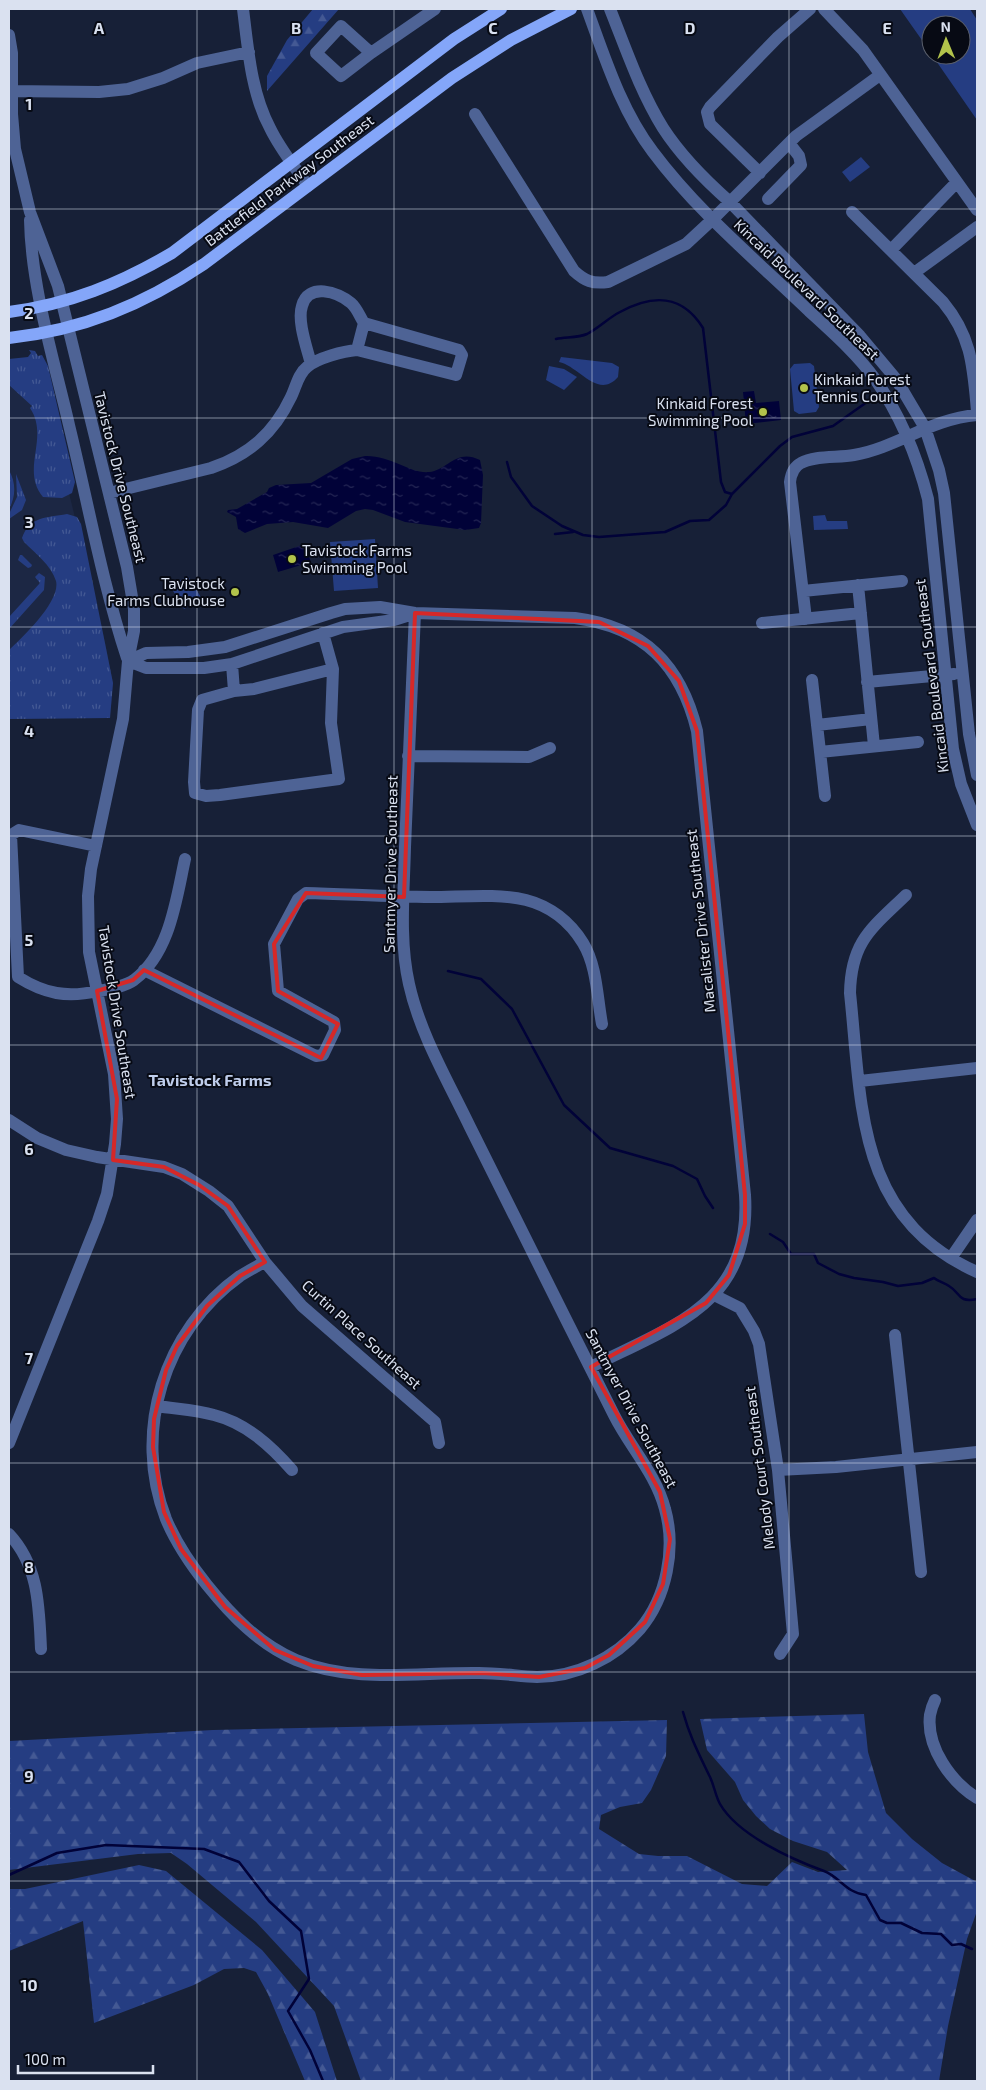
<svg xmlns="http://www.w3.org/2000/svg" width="986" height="2090" viewBox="0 0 986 2090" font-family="'Exo 2',sans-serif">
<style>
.built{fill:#1c2744}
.grass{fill:url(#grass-tufts)}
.forest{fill:url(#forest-firs)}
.green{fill:#253d82}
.water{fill:url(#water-ripples)}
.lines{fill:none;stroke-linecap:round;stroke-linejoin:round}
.stream{stroke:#010238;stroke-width:2.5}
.minor{stroke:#4e6395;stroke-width:12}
.major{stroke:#84a6f9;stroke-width:12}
.marked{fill:none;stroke:#d62828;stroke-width:4;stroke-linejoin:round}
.grid{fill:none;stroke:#dae1f0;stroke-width:1;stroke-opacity:0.55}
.poi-dot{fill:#b2c34b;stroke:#070a14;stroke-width:2}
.labels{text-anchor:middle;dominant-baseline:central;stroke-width:4;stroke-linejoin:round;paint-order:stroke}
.street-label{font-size:15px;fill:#dae1f0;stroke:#070a14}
.poi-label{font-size:15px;fill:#dae1f0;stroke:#070a14;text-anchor:start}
.neighbourhood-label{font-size:16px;font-weight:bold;fill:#bfcdeb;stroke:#070a14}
.grid-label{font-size:16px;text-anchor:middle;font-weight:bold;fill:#dae1f0;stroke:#070a14;stroke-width:4;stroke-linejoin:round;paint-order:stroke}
</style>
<defs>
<pattern id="grass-tufts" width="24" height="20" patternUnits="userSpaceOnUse" patternTransform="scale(1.25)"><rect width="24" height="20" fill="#253d82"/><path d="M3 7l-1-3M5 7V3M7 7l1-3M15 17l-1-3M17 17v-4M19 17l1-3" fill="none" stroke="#445994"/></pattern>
<pattern id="forest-firs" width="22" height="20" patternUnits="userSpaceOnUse" patternTransform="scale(1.25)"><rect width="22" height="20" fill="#253d82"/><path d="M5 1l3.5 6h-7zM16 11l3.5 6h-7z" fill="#445994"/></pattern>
<pattern id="water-ripples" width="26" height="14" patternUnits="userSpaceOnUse" patternTransform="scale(1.25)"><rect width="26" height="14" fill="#010238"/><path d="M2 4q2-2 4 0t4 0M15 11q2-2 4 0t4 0" fill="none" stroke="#252755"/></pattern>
</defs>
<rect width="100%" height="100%" fill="#172037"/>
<!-- built -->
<path class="built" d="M9,361L48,406L105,642L113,683L110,718L9,719Z"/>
<!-- grass -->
<path class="grass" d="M29,350L35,351L38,356L42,355L48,366L75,482L72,493L62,498L43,497C20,469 50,438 30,408L32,406L9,385V359L28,357L31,353Z
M9,470C16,483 16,496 9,509Z
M16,474L26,500L22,510L9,519V514L17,497Z
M67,514L77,517L81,524L113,683L110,718L9,719V650C23,637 61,601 56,581C51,565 35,553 24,542L22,538C30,516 46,518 67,514Z
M20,555H22L32,565L31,567L28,568L18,560Z
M39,573L45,577L44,590L9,629V617L40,583L35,577Z"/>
<!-- forest -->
<path class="forest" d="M313,9H339L267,91V76L287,40Z
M864,1714L868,1752L886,1813L912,1839L942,1863L977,1882V1911L967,1939L948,2026L939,2081H361L334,2006L256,1922L187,1864L171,1853L138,1854L9,1870V1741L213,1730L667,1720L666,1756L651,1790L642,1803L620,1807L601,1815L599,1829L639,1854L658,1856H687L742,1884L767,1886L792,1862L818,1872L847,1870L827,1852L793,1841L770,1829L756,1816L743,1800L735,1782L707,1750L700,1719Z
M139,1865L166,1871L262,1950L315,2012L337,2081H305L268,1994L256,1972L244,1968L224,1969L194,1985L94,2023L83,1921L9,1951V1889H25Z"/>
<!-- green -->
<path class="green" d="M900,9H970L977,20V120L932,55H961V25H931V53Z
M861,157L870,167L850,182L842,172Z
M561,357L612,363L619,367L618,377C598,400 579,366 559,362Z
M810,363L814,366L819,407L816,412L799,414L794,411L790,369L794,364Z
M549,366L564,369L577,377L564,390L546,380Z
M825,515L827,521H847L848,529L814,530L813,516Z
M375,539L378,588L334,591L330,542Z
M188,576L202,599L184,609L170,586Z"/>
<!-- water -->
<path class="water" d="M754,391L756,403L779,401L781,420L746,424L743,392Z
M365,456C390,455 411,474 429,472C448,470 456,448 480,460L483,475L481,523L479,528L465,530L405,522L373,510L365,509L356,511L328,528L293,522L267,524L245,533L238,529L236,517L227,512L228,510L237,509L267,492L269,488L276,485L311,483L352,459Z
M305,544L311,563H308L278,572L273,555Z"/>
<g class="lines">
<!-- stream -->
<path class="stream" d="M556,339C566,337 578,338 587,334C599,328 608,318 620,312C653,294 682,294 703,328L721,482L725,492L732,494
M507,462L511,477L532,506L562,526L583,535L599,537L665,532L690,521L709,520L726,505L732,494L780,446L792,437L833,426L867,402
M555,534L573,532
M448,971L481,979L512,1009L564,1105L610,1148L673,1166L697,1179L705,1196L713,1208
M770,1234L783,1242L791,1254H814L818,1263L839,1274L854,1278L883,1282L898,1286L922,1283L934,1278C939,1282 945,1283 949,1286C961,1293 957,1303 977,1299
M683,1712C690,1737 698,1752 709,1775C714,1784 715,1795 720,1804C738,1835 791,1859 824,1871C840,1877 846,1893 866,1895L880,1920L887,1923H901L922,1933L941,1934L952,1945L961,1944L972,1949
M9,1875L57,1853L106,1845L204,1849L239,1862L269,1901L301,1931L309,1979L288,2011L310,2050L323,2081"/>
<!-- minor -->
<path class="minor" d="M243,9C248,48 251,93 270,128C280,149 295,167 308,186
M587,9C605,58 621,110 653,152C697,211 756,260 809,311C832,332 857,354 875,379C901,416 917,456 928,499L953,749L961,784L977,825
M610,9C626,49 640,91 663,128C681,156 705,180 730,202L860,336L896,379L925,428L939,470L944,493L969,734L977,775
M824,9L863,50L977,210
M341,26L371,53L341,76L316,53Z
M9,35L12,53V114L15,149L30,212L58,286L127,567L134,609V631L128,661L123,719L91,869L88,896L89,952L114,1074L117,1119L115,1144L107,1194L98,1221L9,1443
M371,53L435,9
M9,91L99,92L128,89L163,78L197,63L249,52
M475,114L574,271C585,281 592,284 608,282L686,244L713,219L796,136L880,75
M760,173L710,124L707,112L710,107L778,37L810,9
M768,199L801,165L799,156L789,143
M852,212L943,302C972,337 973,367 977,411
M30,220C31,286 54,360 69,425C88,503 102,582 127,658
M891,250L957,182
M914,273L977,227
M311,364C307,348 297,321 302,306C308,282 338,292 351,303C357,308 360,317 364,323L459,350L462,355L456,375L357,350
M109,493L211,468C249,455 274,433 291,397C296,387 298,374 307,367C317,358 344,351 357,350L364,323
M858,585L874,746
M803,591L902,581
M806,619L790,482C791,474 793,467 801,463C815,455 838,458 854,455C898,447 930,419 977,415
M762,623L861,613
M323,633L333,669L331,723L339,779L220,795L206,796L195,793L194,782L198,710L202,700L234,691L254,689L333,669
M128,661L146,653L188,652L225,647L331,613L345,609L380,607L415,613L575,618C644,627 681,665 697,731L745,1195C752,1304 672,1326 591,1367
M128,661L146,668H204L232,664L343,627L394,620L413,614
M232,664L234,691
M812,680L825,796
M867,682L954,674
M817,725L871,719
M820,752L918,742
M408,756L529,757L550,748
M96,846L19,830L11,835L18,977C45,994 67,998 98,991C110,989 124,987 134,980C170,953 176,900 185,859
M906,895C872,928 851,941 850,993C862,1106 856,1218 977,1272
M144,970L316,1056L323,1055L335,1030L334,1022L278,991L274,944L298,899L306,893C348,894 389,897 431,897C461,897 498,893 526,900C550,906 570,922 583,943C597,966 597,997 602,1024
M860,1081L977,1068
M9,1120L37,1138L66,1150L97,1157L164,1167L182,1174L209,1191L228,1206L265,1262L302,1306L435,1422L439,1443
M951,1258L977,1220
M265,1262C257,1266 248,1271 240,1276C164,1330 132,1432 166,1519C176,1543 191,1565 207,1585C232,1616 259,1644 296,1660C354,1684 417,1672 479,1673C498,1673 518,1676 537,1677C576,1677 615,1658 640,1629C667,1597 676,1548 665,1509C656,1474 630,1447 614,1415C566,1319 517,1223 470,1127C448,1081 420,1034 409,984C399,940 404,892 405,847C408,769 411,691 415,613
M714,1295L740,1308L754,1331L759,1344L778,1470L793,1634L780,1654
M895,1335L921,1572
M157,1406C176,1409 196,1410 214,1415C246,1423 271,1446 292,1470
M778,1470L836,1467L977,1452
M9,1534C39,1566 39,1607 41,1649
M935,1700C933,1704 931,1710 930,1715C926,1747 951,1782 977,1798"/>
<!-- major -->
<path class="major" d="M9,312C70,304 119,284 172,253L454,39L501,9
M9,338C82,330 143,305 204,264L452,78L511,40L571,9"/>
</g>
<!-- marked area -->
<path class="marked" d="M415,613L599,622L648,646L679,681L697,731L745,1195V1224L729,1275L706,1303L591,1367L660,1492L670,1539L663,1584L645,1622L609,1655L585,1668L539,1677L482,1673L362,1675L313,1666L275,1650L225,1607L181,1549L164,1512L153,1447L154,1419L166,1370L177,1346L207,1306L240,1276L265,1262L228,1206L199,1185L164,1167L113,1160L117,1099L97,991L133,980L144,970L321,1058L338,1024L278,991L274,944L306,893L404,897Z"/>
<!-- grid -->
<path class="grid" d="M197,9V2081M394,9V2081M592,9V2081M789,9V2081M9,209H977M9,418H977M9,627H977M9,836H977M9,1045H977M9,1254H977M9,1463H977M9,1672H977M9,1881H977"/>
<!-- markers -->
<g class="poi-dot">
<circle cx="804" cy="388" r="5"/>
<circle cx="763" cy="412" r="5"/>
<circle cx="292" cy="559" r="5"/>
<circle cx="235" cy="592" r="5"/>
</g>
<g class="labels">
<!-- street labels -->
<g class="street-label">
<text transform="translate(289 180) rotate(-37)">Battlefield Parkway Southeast</text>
<text transform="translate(807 289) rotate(44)">Kincaid Boulevard Southeast</text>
<text transform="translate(121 477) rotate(76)">Tavistock Drive Southeast</text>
<text transform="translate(931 676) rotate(-97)">Kincaid Boulevard Southeast</text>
<text transform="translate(390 864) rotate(-89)">Santmyer Drive Southeast</text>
<text transform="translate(700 921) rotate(-96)">Macalister Drive Southeast</text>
<text transform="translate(118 1012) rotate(81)">Tavistock Drive Southeast</text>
<text transform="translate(362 1334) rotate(42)">Curtin Place Southeast</text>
<text transform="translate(632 1408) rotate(62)">Santmyer Drive Southeast</text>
<text transform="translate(759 1468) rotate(-97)">Melody Court Southeast</text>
</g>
<!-- poi labels -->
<g class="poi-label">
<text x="814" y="379">Kinkaid Forest<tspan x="814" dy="17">Tennis Court</tspan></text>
<text x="753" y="403" text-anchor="end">Kinkaid Forest<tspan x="753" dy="17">Swimming Pool</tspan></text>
<text x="302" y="550">Tavistock Farms<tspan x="302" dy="17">Swimming Pool</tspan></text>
<text x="225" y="583" text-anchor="end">Tavistock<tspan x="225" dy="17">Farms Clubhouse</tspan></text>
</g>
<!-- neighbourhood labels -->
<g class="neighbourhood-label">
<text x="210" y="1079">Tavistock Farms</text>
</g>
</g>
<g class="grid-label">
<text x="99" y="34">A</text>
<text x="296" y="34">B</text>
<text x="493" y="34">C</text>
<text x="690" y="34">D</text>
<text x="887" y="34">E</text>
<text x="29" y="110">1</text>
<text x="29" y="319">2</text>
<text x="29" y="528">3</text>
<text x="29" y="737">4</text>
<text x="29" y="946">5</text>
<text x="29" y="1155">6</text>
<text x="29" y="1364">7</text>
<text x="29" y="1573">8</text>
<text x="29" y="1782">9</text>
<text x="29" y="1991">10</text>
</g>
<!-- border -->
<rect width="986" height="2090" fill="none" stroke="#dae1f0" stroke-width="20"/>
<!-- north arrow -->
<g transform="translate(946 40) rotate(359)"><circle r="24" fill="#070a14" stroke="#5b606c"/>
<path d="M0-4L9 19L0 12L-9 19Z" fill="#b2c34b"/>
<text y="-8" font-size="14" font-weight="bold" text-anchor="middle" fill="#dae1f0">N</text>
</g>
<!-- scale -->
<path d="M18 2065v8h135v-8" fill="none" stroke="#dae1f0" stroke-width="2.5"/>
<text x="25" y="2065" font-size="15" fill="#dae1f0" stroke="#070a14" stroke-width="4" paint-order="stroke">100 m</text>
</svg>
